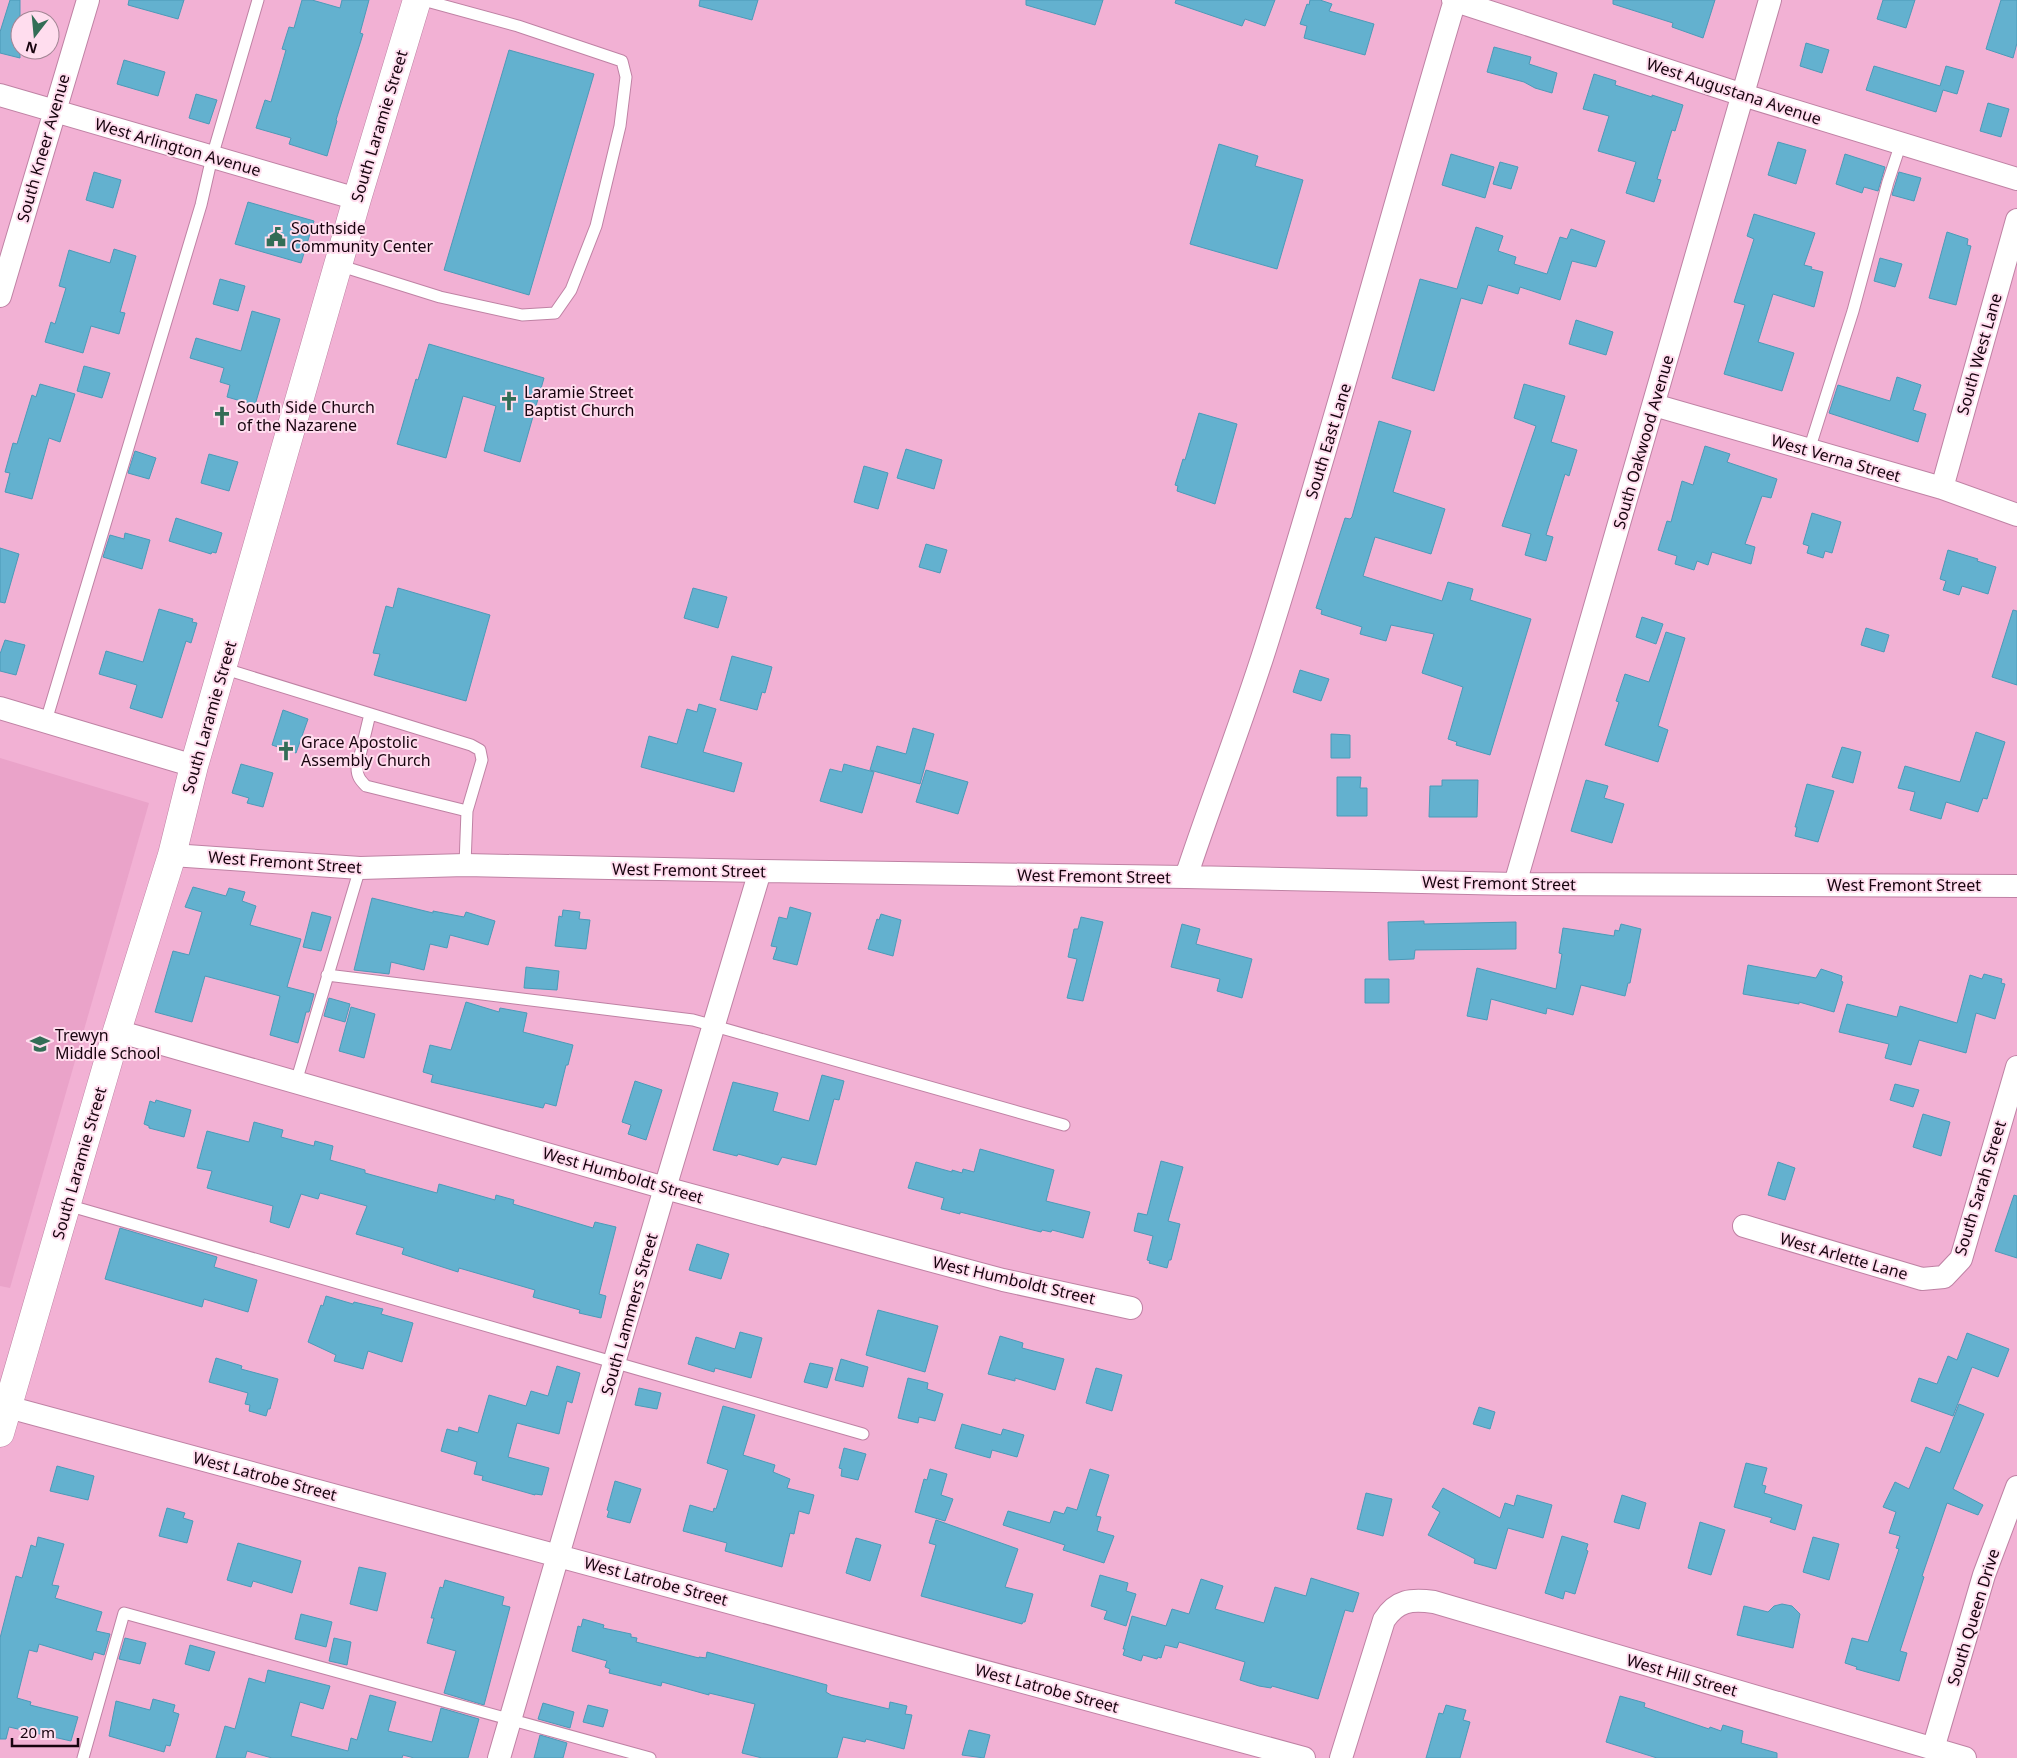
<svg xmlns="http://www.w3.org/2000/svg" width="2017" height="1758" viewBox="0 0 2017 1758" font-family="'Noto Sans',sans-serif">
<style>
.built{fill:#eaa3c9}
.building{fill:#63b1cf;stroke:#4c9ab8}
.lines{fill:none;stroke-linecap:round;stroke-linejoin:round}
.service-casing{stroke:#bf82a4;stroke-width:13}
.minor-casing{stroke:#bf82a4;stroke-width:24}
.tertiary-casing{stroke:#bf82a4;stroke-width:29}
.service{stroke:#fff;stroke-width:11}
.minor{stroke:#fff;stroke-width:22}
.tertiary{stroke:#fff;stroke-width:28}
.labels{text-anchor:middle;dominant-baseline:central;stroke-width:4;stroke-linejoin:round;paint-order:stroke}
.street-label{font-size:16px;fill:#18040f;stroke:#fde}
.poi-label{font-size:16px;fill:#18040f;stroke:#fde;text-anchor:start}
</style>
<rect width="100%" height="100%" fill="#f2b1d4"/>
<!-- built -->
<path class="built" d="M0,758L149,803L10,1288L0,1286Z"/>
<!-- building -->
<path class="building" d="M10,0H20V58L0,53V32Z
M129,0H184L178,19L128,5Z
M302,0H312L340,8L342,0H369L360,33L363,34L336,120L337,121L327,156L289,144L291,138L256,128L265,100L271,102L286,50L282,49L289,27L294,28Z
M700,0H758L752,20L699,6Z
M1026,0H1103L1095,25L1026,5Z
M1176,0H1275L1265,26L1245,19L1242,26L1175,3Z
M1310,0H1320L1332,4L1329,11L1374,24L1365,55L1304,38L1307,26L1300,24L1307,4L1309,5Z
M1613,0H1715L1703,38L1672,27L1673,23L1613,4Z
M1883,0H1915L1906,28L1877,19Z
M2001,0H2017V43L2013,58L1986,49Z
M1806,43L1829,50L1822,73L1800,66Z
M1494,47L1531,57L1529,64L1557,73L1552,93L1535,88L1524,82L1487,72Z
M509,50L594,74L529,295L444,270Z
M124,60L165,72L158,96L117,84Z
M1874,66L1940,86L1946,66L1964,71L1957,94L1943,90L1936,112L1866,90Z
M1594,74L1616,81L1615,85L1652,97V95L1683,105L1675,131L1672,130L1657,179L1661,180L1654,202L1626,193L1636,162L1598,151L1609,116L1583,109Z
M196,94L217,100L209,124L189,118Z
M1988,103L2009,109L2001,137L1980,131Z
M1778,142L1806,150L1796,184L1768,175Z
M1219,144L1258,156L1255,166L1303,180L1277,269L1190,244Z
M1451,154L1494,167L1485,198L1442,185Z
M1845,154L1885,167L1878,191L1864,187L1862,193L1836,184Z
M1500,162L1518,167L1511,189L1493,184Z
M94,172L121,180L113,208L86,200Z
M1899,172L1921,178L1914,201L1892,195Z
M248,202L314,221L301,263L235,244Z
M1754,214L1815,233L1804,265L1812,267L1811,269L1823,272L1814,307L1773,294L1758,342L1794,353L1782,391L1724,374L1745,305L1734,302L1754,239L1747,236Z
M1476,227L1503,236L1498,251L1516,257L1514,264L1547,274L1560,237L1567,239L1571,229L1605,241L1596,267L1572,261L1560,300L1520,287L1518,294L1488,285L1482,304L1461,298L1434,391L1392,378L1420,279L1457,289Z
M1947,232L1968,239L1967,245L1971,246L1956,305L1929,298Z
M114,249L136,256L120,312L125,313L119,334L91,326L83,353L45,342L51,322L55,324L66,288L59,286L69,250L110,263Z
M1880,258L1902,264L1895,287L1874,281Z
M220,279L245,286L238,311L213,304Z
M252,311L280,319L255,405L227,397L230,385L220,382L224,368L190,358L196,338L241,351Z
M1576,320L1613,332L1606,355L1569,344Z
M429,344L544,378L520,462L484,451L496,406L463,396L446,458L397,444L416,379L418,380Z
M84,366L110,373L102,398L77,391Z
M1897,377L1921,385L1913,410L1926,414L1918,442L1829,413L1838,385L1890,401Z
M40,384L75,394L60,442L49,438L32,499L5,492L10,473L5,472L13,443L17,444L32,395L36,397Z
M1524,384L1565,396L1551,442L1577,450L1569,476L1565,474L1546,535L1553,537L1546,561L1525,555L1531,534L1502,526L1536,426L1514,418Z
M1199,413L1237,424L1215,504L1177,491L1178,486L1175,485L1183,459L1185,460Z
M1379,421L1411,431L1393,492L1445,509L1431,554L1375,537L1363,576L1442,601L1448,582L1473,589L1470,600L1531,619L1490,755L1456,745L1457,742L1448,739L1463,687L1422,673L1434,634L1391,625L1386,641L1360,634L1362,627L1321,614L1322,610L1316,608L1345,518L1350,519L1352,517Z
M1705,446L1730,454L1727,462L1777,479L1771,498L1762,496L1745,544L1755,547L1751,564L1712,552L1708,565L1697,561L1694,570L1675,564L1677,556L1658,550L1667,521L1671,522L1682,481L1693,485Z
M906,449L942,460L934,489L897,478Z
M135,451L156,458L149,479L128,473Z
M209,454L238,462L229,491L201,483Z
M864,466L888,473L878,509L854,502Z
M1812,513L1841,522L1832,553L1825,551L1823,558L1807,553L1809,546L1803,544Z
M176,518L222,533L216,553L212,552L211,554L169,541Z
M125,533L150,540L142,569L103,557L110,535L124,539Z
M926,544L947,550L940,573L919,567Z
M0,548L19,554L5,603L0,602Z
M1948,550L1978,559L1977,561L1996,567L1988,594L1962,586L1959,595L1943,590L1946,581L1940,579Z
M398,588L490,615L466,701L374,675L380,654L373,653L386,606L393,608Z
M693,588L727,597L718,628L684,618Z
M159,609L193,619L192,622L197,623L191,643L186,641L162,718L130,708L137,685L99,674L106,651L143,662Z
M2013,610L2017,611V685L1992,677Z
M1642,617L1663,624L1656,644L1636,637Z
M1866,628L1889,635L1884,652L1861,645Z
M1666,632L1685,638L1658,726L1668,730L1658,762L1605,745L1619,702L1616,701L1625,674L1649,682Z
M5,640L25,645L16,675L0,671V654Z
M732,656L772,667L765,693L762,692L757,710L720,700Z
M1300,670L1329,679L1321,701L1293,692Z
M699,704L716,709L703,752L742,763L734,792L641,767L649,736L677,744L687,709L697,712Z
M283,710L308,719L296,753L272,745Z
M913,728L934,734L920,784L870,770L877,746L906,754Z
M1976,732L2005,742L1987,799L1983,798L1978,812L1946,802L1941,819L1910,810L1915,792L1898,788L1905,766L1960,782Z
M1331,734L1350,735V758H1331Z
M1842,747L1861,752L1853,783L1832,777Z
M241,764L273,773L263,807L247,803L249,798L232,793Z
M844,764L874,772L862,813L820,801L830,769L842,772Z
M926,770L968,782L958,814L916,802Z
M1337,777H1361L1360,788H1367V816H1337Z
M1442,780H1478L1477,817H1429L1430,786H1442Z
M1586,780L1608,786L1604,798L1624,804L1612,843L1571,831Z
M1807,784L1834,791L1818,842L1795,836L1797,827H1795Z
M193,887L226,896L229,888L245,892L242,901L256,906L250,925L301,939L287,987L314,994L309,1012H306L298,1043L270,1035L280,996L205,976L192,1022L155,1012L173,951L189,955L202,912L185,907Z
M372,898L433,913V911L464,917L466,912L495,921L488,945L450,935L447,948L430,944L424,970L391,962L389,974L354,970Z
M790,907L811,913L797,965L773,959L777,947L771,946L779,917L787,919Z
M563,910L580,912L579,919L590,920L586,949L555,946L559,916L562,917Z
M312,912L331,917L321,951L303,947Z
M881,914L901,920L893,956L868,949L877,919L879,920Z
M1081,917L1103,922L1083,1001L1067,998L1077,959L1068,957L1074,929H1078Z
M1424,921V924L1516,922V949L1415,950L1414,959L1389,960L1388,922Z
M1182,924L1200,929L1196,944L1252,959L1242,998L1217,991L1220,979L1171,967Z
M1621,924L1641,929L1630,983H1628L1625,996L1581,985L1573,1015L1547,1008L1546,1014L1491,999L1487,1020L1467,1016L1477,968L1556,989L1562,954L1559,953L1563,928L1614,936L1615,930L1619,931Z
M1748,965L1816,978L1821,969L1842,976L1841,981L1843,982L1834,1012L1799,1002V1004L1743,994Z
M526,967L559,971L557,990L524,988Z
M1984,974L2002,979L2001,983L2005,984L1995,1019L1976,1013L1966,1053L1919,1040L1911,1065L1885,1058L1889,1044L1839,1032L1847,1004L1897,1017L1900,1006L1957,1023L1970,975L1982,979Z
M1365,979H1389V1003H1365Z
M329,998L350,1004L345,1022L324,1016Z
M466,1002L499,1012L500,1008L527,1013L523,1032L573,1045L568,1065H566L556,1106L545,1103L543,1108L431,1082L433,1075L423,1072L430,1045L451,1050Z
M351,1007L375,1014L364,1058L339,1051Z
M822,1075L844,1081L839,1100L834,1099L816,1165L782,1157L778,1165L738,1154L737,1156L713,1150L733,1082L778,1093L773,1111L809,1121Z
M635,1081L662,1090L646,1140L628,1134L631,1125L622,1122Z
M1895,1084L1919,1090L1913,1107L1890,1100Z
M156,1100L191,1110L184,1137L149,1128V1126L144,1124L150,1101L155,1103Z
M1923,1114L1950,1122L1941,1156L1913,1147Z
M254,1122L283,1130L281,1137L314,1146L315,1141L333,1146L330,1160L365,1170V1173L437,1193L439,1184L495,1200L496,1195L514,1200L513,1204L593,1228L595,1222L616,1227L599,1294L606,1296L601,1318L579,1313L580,1310L533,1297L535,1290L459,1268L458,1272L402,1254L404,1248L356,1234L367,1206L320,1193L318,1199L301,1194L289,1228L270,1222L273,1206L207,1188L212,1171L197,1168L207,1131L249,1142Z
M980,1149L1054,1170L1046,1201L1090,1212L1083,1238L1052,1230L1051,1232L1042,1230L1041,1232L960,1212V1214L941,1209L944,1198L908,1188L916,1162L952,1172V1170L962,1173L963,1169L974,1172Z
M1161,1161L1183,1167L1168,1221L1180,1224L1171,1260H1169L1167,1268L1149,1263L1150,1261L1147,1260L1153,1236L1134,1231L1138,1213L1147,1215Z
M1778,1162L1795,1168L1785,1200L1768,1195Z
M2014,1195L2017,1196V1258L1995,1251Z
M120,1228L217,1257L214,1267L257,1280L248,1312L204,1299L202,1307L105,1279Z
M697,1244L729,1254L721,1279L689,1270Z
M326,1296L353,1304L354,1302L383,1309L381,1314L413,1323L402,1362L368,1351L363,1369L334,1361L336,1355L308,1342L321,1305L323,1306Z
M878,1310L938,1326L925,1372L866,1355Z
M740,1332L762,1338L751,1378L715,1368L714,1372L688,1364L696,1337L735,1349Z
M1967,1333L2009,1349L1998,1377L1972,1367L1953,1416L1911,1401L1919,1378L1937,1384L1948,1356L1957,1360Z
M1000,1336L1023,1343L1022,1348L1064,1359L1055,1390L1015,1378V1381L988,1374Z
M216,1358L239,1365L242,1366L241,1369L278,1379L270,1409H268L266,1416L249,1411L250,1405L245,1404L248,1393L209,1382Z
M841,1359L868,1367L863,1387L835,1380Z
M810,1363L833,1368L827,1388L804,1382Z
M557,1366L580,1373L572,1403L567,1401L559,1434L517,1423L508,1457L549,1468L542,1495L535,1494V1495L482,1480L483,1476L474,1474L477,1462L441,1451L447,1429L458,1432L459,1427L478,1433L489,1395L526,1406L531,1391L548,1396Z
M1096,1368L1122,1375L1112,1411L1086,1403Z
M908,1378L928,1383L927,1389L943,1394L935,1421L919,1417L918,1423L898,1418Z
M639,1388L661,1393L657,1409L635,1405Z
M1959,1404L1984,1414L1953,1489L1983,1505L1978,1515L1947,1503L1922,1576L1924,1577L1900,1651L1907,1653L1899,1681L1856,1669L1857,1667L1845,1663L1852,1638L1868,1642L1899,1549L1896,1548L1900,1536L1889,1533L1896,1512L1883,1507L1895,1482L1909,1489L1926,1447L1940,1453Z
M723,1406L755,1415L743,1455L775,1465L773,1472L790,1479L787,1488L814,1495L809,1514L799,1511L794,1534L790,1533L782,1567L725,1551L727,1543L683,1531L690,1505L713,1512L714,1508L716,1509L728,1470L707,1463Z
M1479,1407L1495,1412L1490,1429L1473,1424Z
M962,1424L1001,1435L1003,1429L1024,1435L1017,1457L992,1450L990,1458L955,1448Z
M844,1448L866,1454L858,1480L841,1476L842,1469L839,1468Z
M1746,1463L1767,1468L1762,1485L1766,1486L1764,1493L1802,1505L1795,1530L1770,1522L1772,1518L1734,1507Z
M57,1466L94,1476L88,1500L50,1491Z
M930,1469L947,1474L941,1495L953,1499L945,1521L915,1512L924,1479L927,1480Z
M1090,1469L1109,1475L1096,1516L1101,1517L1097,1531L1114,1536L1104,1563L1063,1550L1065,1545L1003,1525L1008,1511L1050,1523L1054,1511L1064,1514L1067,1507L1077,1510Z
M615,1481L641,1489L630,1523L607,1517L609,1511L607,1510Z
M1443,1488L1500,1518L1505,1503L1514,1506L1517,1495L1552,1505L1543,1538L1508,1528L1496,1569L1474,1563L1475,1559L1428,1535L1440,1512L1432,1507Z
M1366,1493L1392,1499L1383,1536L1357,1529Z
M1622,1495L1646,1503L1639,1529L1614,1522Z
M167,1508L185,1513L183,1518L193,1521L187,1543L159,1536Z
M936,1520L1018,1549L1005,1587L1033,1594L1025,1622H1023L1022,1624L921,1596L936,1545L929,1543Z
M1700,1522L1725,1530L1711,1575L1688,1568Z
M1562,1536L1588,1544L1586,1550L1588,1551L1575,1594L1565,1591L1563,1599L1545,1593Z
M38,1537L64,1544L52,1585L59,1586L55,1598L102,1612L96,1631L110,1634L104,1655L94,1652L92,1660L39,1644L37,1652L29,1650L17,1698L31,1702L30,1705L78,1717L71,1741L9,1727L6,1739H0V1638L16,1576L22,1578L31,1545L36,1547Z
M1813,1537L1839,1544L1829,1580L1803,1572Z
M856,1538L881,1545L870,1581L846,1573Z
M238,1543L301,1561L292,1593L253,1581L251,1587L227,1580Z
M359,1567L386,1573L377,1611L350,1604Z
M1100,1575L1128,1583L1126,1591L1136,1594L1126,1626L1104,1619L1107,1611L1091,1606Z
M1311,1578L1359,1593L1353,1612L1345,1610L1318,1699L1272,1686L1271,1688L1259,1686L1240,1680L1245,1662L1179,1642L1177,1648L1165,1645L1161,1658L1158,1657L1157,1659L1143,1655L1141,1661L1123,1655L1125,1649H1123L1132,1616L1166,1626L1172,1609L1189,1614L1201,1579L1223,1586L1215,1609L1264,1623L1275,1587L1306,1596Z
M445,1580L504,1597L502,1605L510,1607L484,1705L444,1693L456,1651L427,1643L434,1618H431L440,1587L443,1588Z
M1782,1604L1792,1606L1800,1614L1793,1648L1737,1635L1744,1606L1768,1612L1774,1606Z
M301,1614L332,1622L326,1647L295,1639Z
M583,1619L604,1625L603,1628L631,1634V1637L637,1638L636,1642L699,1658V1657L706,1658L707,1652L827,1685L826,1692L831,1695L885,1708L889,1709L890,1702L907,1706L905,1714L912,1715L904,1749L866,1739L865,1742L843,1737L837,1758H762L742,1753L755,1704L709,1693V1695L662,1682L661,1686L609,1673L610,1669L605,1667L607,1661L572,1651L578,1626L581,1627Z
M125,1638L146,1643L140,1664L119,1659Z
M334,1638L351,1642L347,1665L329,1661Z
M190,1645L215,1652L209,1671L185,1664Z
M268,1670L330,1686L323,1709L300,1702L291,1736L348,1751L351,1738L357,1740L370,1695L396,1702L388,1731L432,1742L441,1708L479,1719L468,1758H414L403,1755L402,1758H272L247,1751L245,1758H216L225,1726L235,1729L249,1678L265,1683Z
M1620,1696L1645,1703L1644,1707L1709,1729L1710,1727L1721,1731L1723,1725L1743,1731L1741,1743L1777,1753V1758H1657L1606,1742Z
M153,1699L175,1705L173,1712L179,1714L170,1746L166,1745L164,1752L109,1736L116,1701L150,1710Z
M543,1703L574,1712L570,1728L538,1719Z
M588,1705L608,1710L603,1727L583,1722Z
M1446,1705L1466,1710L1463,1720L1470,1722L1460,1758H1426L1439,1713L1443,1714Z
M969,1730L990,1735L984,1758L962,1755Z
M540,1735L567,1743L563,1758H534Z"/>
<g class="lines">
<defs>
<path id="service" d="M338,265L440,297L522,315L555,313L571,290L596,226L620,126L626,77L622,61L518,26L423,0
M1809,450L1853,311L1888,182L1901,143
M222,668L471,745L480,750L482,760L467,811L465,865
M370,714L357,768C357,776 360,780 366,786L467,811
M46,721L201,205L212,157L258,0
M327,975L693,1020L1064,1125
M296,1082L360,868
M67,1205L863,1434
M83,1758L124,1613L650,1758"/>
<path id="minor" d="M1453,0L1743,95L2017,179
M0,95L357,199
M0,296L88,0
M1654,405L1942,488L2017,515
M1942,488L2017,220
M0,708L194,766
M172,855L360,868L465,865L760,871L1186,877L1515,884L2017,886
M1186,877C1213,795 1245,715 1270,633C1336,423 1392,211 1455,0
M1515,884L1770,0
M117,1031L665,1188L962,1269L1003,1280L1131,1308
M1744,1226L1922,1279L1944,1277L1961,1259L2017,1067
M8,1407L1304,1758
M1933,1749L1984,1575L2017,1487
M499,1758L665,1188L760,871
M1341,1758L1384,1620C1397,1600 1411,1599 1434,1602L1965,1758"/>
<path id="tertiary" d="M0,1433L117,1031L172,855L194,766L357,199L417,0"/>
</defs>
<!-- service casing -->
<use href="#service" class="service-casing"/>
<!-- minor casing -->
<use href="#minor" class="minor-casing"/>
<!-- tertiary casing -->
<use href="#tertiary" class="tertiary-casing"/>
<!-- service -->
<use href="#service" class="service"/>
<!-- minor -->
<use href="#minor" class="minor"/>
<!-- tertiary -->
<use href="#tertiary" class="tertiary"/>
</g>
<!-- icons -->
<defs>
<symbol id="civic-bare" viewBox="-9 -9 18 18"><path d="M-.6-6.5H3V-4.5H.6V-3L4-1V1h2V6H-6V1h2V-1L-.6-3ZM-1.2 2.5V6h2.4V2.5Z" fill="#336d56" stroke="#fde" stroke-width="2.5" paint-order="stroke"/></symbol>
<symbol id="church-bare" viewBox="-9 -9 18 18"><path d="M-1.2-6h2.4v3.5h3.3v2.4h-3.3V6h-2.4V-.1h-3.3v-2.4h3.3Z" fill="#336d56" stroke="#fde" stroke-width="2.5" paint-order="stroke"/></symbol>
<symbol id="school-bare" viewBox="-9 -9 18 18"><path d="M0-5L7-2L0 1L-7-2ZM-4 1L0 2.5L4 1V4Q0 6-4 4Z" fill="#336d56" stroke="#fde" stroke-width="2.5" paint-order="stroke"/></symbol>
</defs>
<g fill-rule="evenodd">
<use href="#civic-bare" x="262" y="223" width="28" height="28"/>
<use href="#church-bare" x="495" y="387" width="28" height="28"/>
<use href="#church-bare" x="208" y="402" width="28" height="28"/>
<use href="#church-bare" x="272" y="737" width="28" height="28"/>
<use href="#school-bare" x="26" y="1030" width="28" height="28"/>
</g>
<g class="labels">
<!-- street labels -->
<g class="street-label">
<text transform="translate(1734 91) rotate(18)">West Augustana Avenue</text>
<text transform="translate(379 126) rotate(-73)">South Laramie Street</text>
<text transform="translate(178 147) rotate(16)">West Arlington Avenue</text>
<text transform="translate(43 148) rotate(-74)">South Kneer Avenue</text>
<text transform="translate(1979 354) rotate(-74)">South West Lane</text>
<text transform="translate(1328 441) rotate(-73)">South East Lane</text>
<text transform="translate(1643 442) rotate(-74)">South Oakwood Avenue</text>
<text transform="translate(1836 458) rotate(16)">West Verna Street</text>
<text transform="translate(209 717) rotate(-74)">South Laramie Street</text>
<text transform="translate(285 862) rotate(4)">West Fremont Street</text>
<text transform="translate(689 870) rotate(1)">West Fremont Street</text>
<text transform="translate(1094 876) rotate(1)">West Fremont Street</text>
<text transform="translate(1499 883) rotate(1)">West Fremont Street</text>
<text x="1904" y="885">West Fremont Street</text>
<text transform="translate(79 1163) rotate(-74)">South Laramie Street</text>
<text transform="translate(623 1175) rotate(16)">West Humboldt Street</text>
<text transform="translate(1980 1188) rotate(-73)">South Sarah Street</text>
<text transform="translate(1844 1256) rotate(16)">West Arlette Lane</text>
<text transform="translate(1014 1280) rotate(13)">West Humboldt Street</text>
<text transform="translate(629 1314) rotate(-74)">South Lammers Street</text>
<text transform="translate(265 1476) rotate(15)">West Latrobe Street</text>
<text transform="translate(656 1581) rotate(15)">West Latrobe Street</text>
<text transform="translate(1973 1617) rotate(-73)">South Queen Drive</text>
<text transform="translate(1682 1675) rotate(16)">West Hill Street</text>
<text transform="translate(1047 1688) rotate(15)">West Latrobe Street</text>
</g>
<!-- poi labels -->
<g class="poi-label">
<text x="291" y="228">Southside<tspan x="291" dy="18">Community Center</tspan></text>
<text x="524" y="392">Laramie Street<tspan x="524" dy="18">Baptist Church</tspan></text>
<text x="237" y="407">South Side Church<tspan x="237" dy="18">of the Nazarene</tspan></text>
<text x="301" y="742">Grace Apostolic<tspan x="301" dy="18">Assembly Church</tspan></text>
<text x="55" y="1035">Trewyn<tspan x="55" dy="18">Middle School</tspan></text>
</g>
</g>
<!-- north arrow -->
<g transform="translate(35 35) rotate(196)"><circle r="24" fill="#ffddee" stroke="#a38695"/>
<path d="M0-4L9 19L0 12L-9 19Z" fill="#336d56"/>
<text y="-8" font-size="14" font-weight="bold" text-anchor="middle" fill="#18040f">N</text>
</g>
<!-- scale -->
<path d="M12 1738v8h66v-8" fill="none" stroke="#18040f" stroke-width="2.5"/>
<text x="20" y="1738" font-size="15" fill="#18040f" stroke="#ffddee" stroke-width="4" paint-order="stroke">20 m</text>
</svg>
